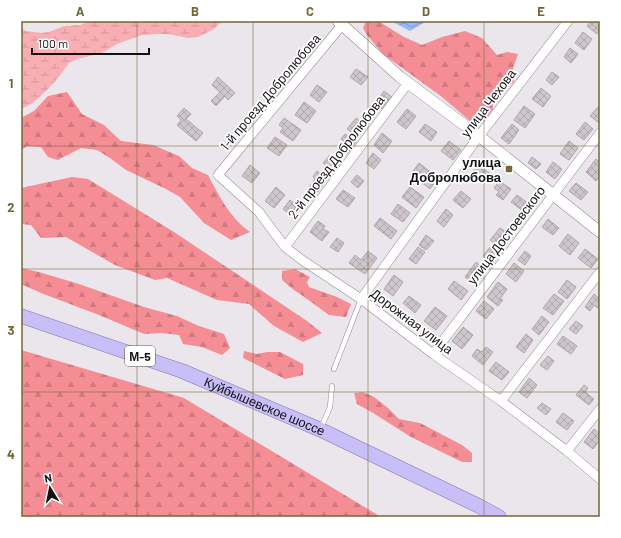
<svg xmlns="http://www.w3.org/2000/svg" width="621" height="538" viewBox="0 0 621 538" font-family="Barlow,sans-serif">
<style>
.forest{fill:url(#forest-firs)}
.wetland{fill:url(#wetland-marsh)}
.water{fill:url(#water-waves)}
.building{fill:url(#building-cross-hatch);stroke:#aea7aa}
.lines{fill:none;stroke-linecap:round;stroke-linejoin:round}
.service-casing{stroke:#908c91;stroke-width:5.5}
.minor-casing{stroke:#908c91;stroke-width:10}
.tertiary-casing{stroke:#908c91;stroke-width:12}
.trunk-casing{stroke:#8076a7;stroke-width:15}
.service{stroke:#fff;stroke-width:4.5}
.minor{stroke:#fff;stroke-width:9}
.tertiary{stroke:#fff;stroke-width:11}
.trunk{stroke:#c8bef8;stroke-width:14}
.grid{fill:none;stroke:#726835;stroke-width:1;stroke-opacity:0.55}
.poi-dot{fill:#726835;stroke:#fff;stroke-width:1.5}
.labels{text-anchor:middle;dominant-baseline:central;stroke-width:3.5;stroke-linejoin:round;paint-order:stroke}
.shield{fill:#fff;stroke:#59585a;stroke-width:1}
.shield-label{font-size:12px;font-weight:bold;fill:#121113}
.street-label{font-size:13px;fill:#121113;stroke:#fff}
.poi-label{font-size:13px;font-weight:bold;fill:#121113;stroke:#fff;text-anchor:end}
.neatline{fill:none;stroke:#726835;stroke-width:1.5}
.grid-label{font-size:13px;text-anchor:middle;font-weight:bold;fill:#726835}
</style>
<defs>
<pattern id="forest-firs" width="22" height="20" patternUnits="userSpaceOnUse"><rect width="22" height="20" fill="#f58d95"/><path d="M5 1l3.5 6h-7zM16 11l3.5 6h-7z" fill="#d17980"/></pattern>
<pattern id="wetland-marsh" width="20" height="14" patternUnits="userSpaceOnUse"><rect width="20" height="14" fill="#f8afb3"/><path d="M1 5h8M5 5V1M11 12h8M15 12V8" fill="none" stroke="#d49699"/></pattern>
<pattern id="water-waves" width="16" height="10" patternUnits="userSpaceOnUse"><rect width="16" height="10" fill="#97b7f9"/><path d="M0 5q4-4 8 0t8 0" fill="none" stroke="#819cd5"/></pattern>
<pattern id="building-cross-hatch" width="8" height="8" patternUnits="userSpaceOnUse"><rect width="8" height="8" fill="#cec6ca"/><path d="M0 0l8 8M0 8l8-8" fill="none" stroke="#b0a9ad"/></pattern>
</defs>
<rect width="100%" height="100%" fill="#ebe6ec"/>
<!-- forest -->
<path class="forest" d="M366,21H378L404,37L422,45L442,37L465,31L482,38L497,55L507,52L518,54L513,68L514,82L503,89L492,93L493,109L484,121H470L442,97L383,54L367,35L363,28Z
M67,92L82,114L104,125L121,141L153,145L179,156L192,168L208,175C219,196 230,218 250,232L231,240L204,223L180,197L166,189L126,170L110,158L97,150L81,148L58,160L48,157L41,147L27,146L22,150L21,158V118L34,111L48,96Z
M72,177L88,179L174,232L307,321L322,333L303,342L274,326L249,304L217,300L167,278L155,280L115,265L66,237L41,238L31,225L21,224V188Z
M21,268L39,272L79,284L144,307L177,316L199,326L224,334L230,348L222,355L202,347L183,344L179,335L161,333L144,334L99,315L41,293L21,284Z
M295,269L310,277L307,282L309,287L337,297L351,304L346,317L329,315L303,296L294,290L282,280V271Z
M21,350L184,398L381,517H21Z
M244,351L257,354L267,352H280L303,364V375L285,379L243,358Z
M363,392L374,397L388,408L399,419L420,423L462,445L472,453V462H462L411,437L373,413L357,404L354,393Z"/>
<!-- wetland -->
<path class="wetland" d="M91,21H221L220,23L214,29L198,37L188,38L168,34H159L142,35L117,44L102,53L77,59L69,63L58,78L46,91L33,103L21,109V29L26,31L41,33L49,32L64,26L80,25Z"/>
<!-- water -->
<path class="water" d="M391,21H427L410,31Z"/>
<!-- building -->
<path class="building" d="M591,21H600V30L597,34L587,26Z
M583,32L592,39L584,50L575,43Z
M570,48L578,54L571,63L564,57Z
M356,69L368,77L361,85L350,77Z
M552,72L559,77L552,85L546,80Z
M218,77L235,93L228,100L225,96L216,106L211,101L220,92L212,85Z
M317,85L327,92L319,102L310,95Z
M541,88L551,96L543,107L532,99Z
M384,91L392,97L382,109L375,104Z
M304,102L316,111L307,123L295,115Z
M524,106L535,114L525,128L514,120Z
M599,106L600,107V121L599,123L590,116Z
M184,108L191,114L186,119L203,133L196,141L177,125L181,120L177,116Z
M407,109L416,116L406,129L397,122Z
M284,118L301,130L293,141L280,132L283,128L279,125Z
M356,118L367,126L358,137L347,129Z
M585,122L593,129L584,140L576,134Z
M425,124L437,132L431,141L419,132Z
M512,124L519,130L509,144L501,138Z
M382,133L392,141L383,153L374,145Z
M345,134L356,142L347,154L339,148L344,141L341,139Z
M275,137L287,145L279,156L267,148Z
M449,141L461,150L453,160L441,151Z
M569,141L578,148L569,160L560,154Z
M373,153L381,160L374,169L366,163Z
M330,155L334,157L335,156L342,161L334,171L323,163Z
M532,157L541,164L536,169L528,163Z
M596,159L600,163V176L596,181L586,172Z
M553,162L562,169L555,179L546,172Z
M419,163L438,178L430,189L411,174Z
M250,165L260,173L252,183L242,176Z
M478,165L491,174L485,182L473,172Z
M317,171L327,179L318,192L310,186L315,179L313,177Z
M357,175L364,181L358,188L351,182Z
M499,181L511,189L503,200L496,195L499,192L494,188Z
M576,183L588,192L581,200L569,191Z
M276,187L285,195L274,208L265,201Z
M410,187L424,197L416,208L402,197Z
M343,190L355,198L348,207L336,199Z
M461,191L471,199L463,208L453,200Z
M517,195L533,207L527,214L511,202Z
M290,200L298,206L291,215L283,209Z
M398,204L410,213L403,222L391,214Z
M446,209L453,215L444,227L437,221Z
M380,218L397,231L391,239L374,226Z
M548,219L559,228L553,235L542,227Z
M318,221L325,226L323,229L329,232L322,241L310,232Z
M500,228L511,235L501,248L490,240Z
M568,234L579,243L570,255L559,246Z
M426,235L434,241L426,250L419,245Z
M337,238L344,243L338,252L330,247Z
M418,247L425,252L416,264L409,259Z
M490,247L498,252L491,262L483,256Z
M585,249L598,259L591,268L578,258Z
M368,251L377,258L365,274L349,263L355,255L361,260Z
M525,251L531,256L525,265L518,260Z
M476,262L485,269L474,284L465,277Z
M514,263L524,271L516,282L506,274Z
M394,275L403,282L393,296L384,289Z
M567,280L576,287L567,299L558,292Z
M454,281L468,291L461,300L448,289Z
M498,282L507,289L500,299L503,300L498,306L487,297Z
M554,294L564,301L553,315L543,308Z
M594,294L600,299V310L594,305L590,311L585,307Z
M409,296L421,305L415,313L403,303Z
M484,301L494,309L486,319L476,311Z
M435,307L447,316L436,330L424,321Z
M542,316L549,322L539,335L532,329Z
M576,321L583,326L576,334L569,329Z
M463,327L473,335L462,349L452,341Z
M526,334L533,340L524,353L516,347Z
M563,336L577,346L571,354L557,344Z
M486,347L493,352L483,365L472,356L477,349L482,352Z
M548,356L554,361L547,370L540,365Z
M496,362L509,372L502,380L489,371Z
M529,378L537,385L527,398L519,392Z
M584,385L588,388L585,392L594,399L589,405L576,395Z
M542,403L551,409L546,415L537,408Z
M563,413L574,421L567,430L556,422Z
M594,429L600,434V440L593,449L584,442Z"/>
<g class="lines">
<defs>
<path id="service" d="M334,369L361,299
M321,428L330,407L332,386"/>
<path id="minor" d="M342,25L218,175L259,212L285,247L302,260L361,299L433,354L501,401L567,451L600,479
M285,247L408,83
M361,299L479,136L568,21
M433,354L600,133
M501,401L600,272
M567,451L600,409"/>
<path id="tertiary" d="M338,21L400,77L479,136L600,232"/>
<g id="trunk">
<path id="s1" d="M21,316L182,371L321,430L479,506L499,517"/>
</g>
</defs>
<!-- service casing -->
<use href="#service" class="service-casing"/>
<!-- minor casing -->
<use href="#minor" class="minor-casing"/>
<!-- tertiary casing -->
<use href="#tertiary" class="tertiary-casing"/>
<!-- trunk casing -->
<use href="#trunk" class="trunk-casing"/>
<!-- service -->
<use href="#service" class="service"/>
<!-- minor -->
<use href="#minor" class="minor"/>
<!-- tertiary -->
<use href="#tertiary" class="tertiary"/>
<!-- trunk -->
<use href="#trunk" class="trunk"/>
</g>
<!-- grid -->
<path class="grid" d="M137,21V517M253,21V517M368,21V517M484,21V517M21,146H600M21,269H600M21,392H600"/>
<!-- markers -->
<rect class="poi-dot" x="505" y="165" width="8" height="8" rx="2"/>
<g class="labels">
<!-- shield labels -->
<rect class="shield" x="125" y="346" width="30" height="20" rx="3"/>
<g class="shield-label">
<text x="140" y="356">М-5</text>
</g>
<!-- street labels -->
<g class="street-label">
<text transform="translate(270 92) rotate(-50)">1-й проезд Добролюбова</text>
<text transform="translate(488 103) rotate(-53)">улица Чехова</text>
<text transform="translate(336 157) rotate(-53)">2-й проезд Добролюбова</text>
<text transform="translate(506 235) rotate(-53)">улица Достоевского</text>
<text transform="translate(412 321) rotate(37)">Дорожная улица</text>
<text stroke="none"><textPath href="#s1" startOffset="260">Куйбышевское шоссе</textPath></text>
</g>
<!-- poi labels -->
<g class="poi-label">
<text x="501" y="162">улица<tspan x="501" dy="15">Добролюбова</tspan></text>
</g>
</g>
<!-- border -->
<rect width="621" height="538" fill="none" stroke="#ffffff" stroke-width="44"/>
<!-- north arrow -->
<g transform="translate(50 488) rotate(350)" stroke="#ffffff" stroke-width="3" paint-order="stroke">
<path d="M0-3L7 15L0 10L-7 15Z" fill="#121113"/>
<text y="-6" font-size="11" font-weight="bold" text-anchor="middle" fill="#121113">N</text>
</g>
<!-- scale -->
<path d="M32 48v6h117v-6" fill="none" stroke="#121113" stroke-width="2"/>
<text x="38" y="48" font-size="12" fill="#121113" stroke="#ffffff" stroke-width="3" paint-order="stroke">100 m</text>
<rect x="22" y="22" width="577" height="494" class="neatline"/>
<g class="grid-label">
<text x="80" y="16">A</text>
<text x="195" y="16">B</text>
<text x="310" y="16">C</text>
<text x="426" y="16">D</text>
<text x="541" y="16">E</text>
<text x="11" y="88">1</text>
<text x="11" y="212">2</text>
<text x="11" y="335">3</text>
<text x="11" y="459">4</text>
</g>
</svg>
